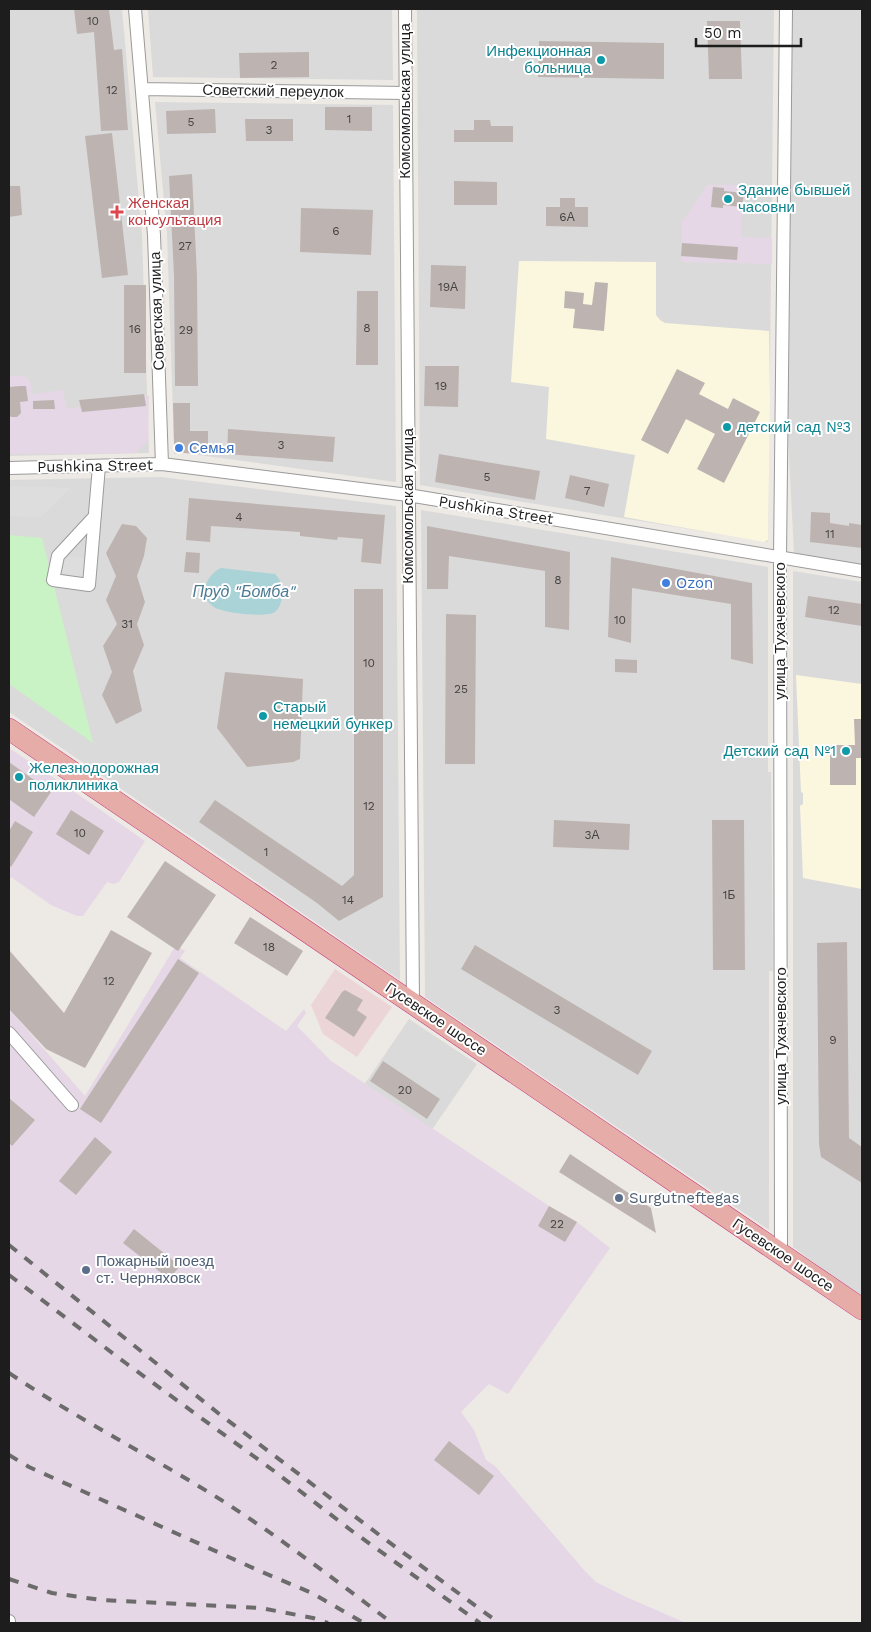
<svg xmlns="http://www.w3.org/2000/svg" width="871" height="1632" viewBox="0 0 871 1632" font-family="'Work Sans',sans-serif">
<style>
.residential{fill:#dbdada}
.commercial{fill:#ecd5d7}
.industrial{fill:#e5d7e5}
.education{fill:#fbf7df}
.park{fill:#c9f3c5}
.parking{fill:#ddd}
.water{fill:#a9d3d6}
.building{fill:#bdb4b1}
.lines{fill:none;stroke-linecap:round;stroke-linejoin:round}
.minor-casing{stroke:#9a9a9a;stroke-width:14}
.trunk-casing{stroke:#c4387d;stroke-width:22}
.minor{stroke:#fff;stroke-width:12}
.trunk{stroke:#e6aca8;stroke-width:21}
.rail{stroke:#6b6b6b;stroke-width:4;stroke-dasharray:10 10;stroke-linecap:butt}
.culture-dot{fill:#0f9aa8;stroke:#fff;stroke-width:2}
.health-dot{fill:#e0444e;stroke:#fff;stroke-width:2}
.shop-dot{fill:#3f7fe0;stroke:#fff;stroke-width:2}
.service-dot{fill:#5c6f8a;stroke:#fff;stroke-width:2}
.labels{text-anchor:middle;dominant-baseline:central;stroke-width:4;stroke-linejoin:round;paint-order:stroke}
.number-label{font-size:12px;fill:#454342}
.culture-label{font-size:15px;fill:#0d838f;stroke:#fff;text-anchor:start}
.street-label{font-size:15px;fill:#1d1d1d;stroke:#fff}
.health-label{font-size:15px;fill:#be3a42;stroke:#fff;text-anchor:start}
.shop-label{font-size:15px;fill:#366cbe;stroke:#fff;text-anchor:start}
.service-label{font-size:15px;fill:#4e5e75;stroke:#fff;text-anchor:start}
.water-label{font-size:16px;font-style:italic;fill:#4d7b93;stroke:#fff}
</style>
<rect width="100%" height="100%" fill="#ede9e4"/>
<!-- residential -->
<path class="residential" d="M9,9H122L142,235L149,453L9,456Z
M148,9H392L393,80L153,77Z
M417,9H774L768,542L420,485Z
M786,9H862V566L794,554L783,335Z
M155,102L393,105L396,482L184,453L174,454V444L167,234Z
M161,477L396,506L400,980L9,712V480Z
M421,510L768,567V772H771L773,971H769V1230L425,997Z
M793,571L862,582V1298L793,1247Z
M409,1019L477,1064L431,1131L364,1085Z"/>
<!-- commercial -->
<path class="commercial" d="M335,969L392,1007L357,1057L323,1034L311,1005Z"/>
<!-- industrial -->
<path class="industrial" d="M707,185H745L744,214L741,216V237L772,238V264L682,262V222Z
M9,376H22L28,378L31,384L32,394L63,390L67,409L149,396L148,441L135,453L9,454Z
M9,748L66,786L145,841L119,882L113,884L107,882L83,916H77L51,905L11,877L9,881Z
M176,945L185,951L180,958L286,1031L304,1009L306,1013L297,1026L331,1061L549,1206L577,1222L610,1248L508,1394L489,1384L461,1412L474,1430L486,1460L495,1466L584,1570L596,1582L626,1597L686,1623H9V1009L85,1096Z"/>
<!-- education -->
<path class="education" d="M519,261L656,262V315L660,320L665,323L769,331L770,399L768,540L764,542L624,517L635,455L546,439L549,387L511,382Z
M796,675L862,684V889L803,878L800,806L803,804V793L801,792Z"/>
<!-- park -->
<path class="park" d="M9,535L42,538L93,743L9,684Z"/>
<!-- parking -->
<path class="parking" d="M9,486H13L71,488L40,518L9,516Z
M58,556L92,558L89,585L53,580Z"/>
<!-- water -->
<path class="water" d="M221,568L275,574C282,581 283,588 282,598C281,603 279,609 275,612C266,618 223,613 214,607C197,596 206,575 221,568Z"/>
<!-- building -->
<path class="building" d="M74,9H109L114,50L122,49L128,130L101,131L94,32L77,34Z
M707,21H740L742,79H709Z
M539,41L664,43V79L538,77Z
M309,52V77L240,78L239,53Z
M325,107H372V131L325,130Z
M215,109L216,133L167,134L166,111Z
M245,119H293V141H246Z
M474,120H490L491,126H513V142H454V130H474Z
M112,133L128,275L102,278L85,136Z
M192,174L197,275L198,386H175L174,275L169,176Z
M454,181L497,182V205H454Z
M9,186H20L22,215L9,217Z
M713,187L724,188V191L744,193L742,207L723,205V208L711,207Z
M560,198H575V207H588V227L546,226V207H560Z
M301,208L373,210L371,255L300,252Z
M682,243L738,247L737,260L681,256Z
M431,265L466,266L465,309L430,307Z
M595,282L608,283L604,331L573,328L575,309L564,308L565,291L584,293L583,304L592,305Z
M124,285H146V373H124Z
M357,291H378V365H356Z
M425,366H459L458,407L424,406Z
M677,369L705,383L699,394L728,409L733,398L760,412L724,483L697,469L715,434L686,419L668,454L641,440Z
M20,386H26L28,401L20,402L21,413L17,417H11L9,415V387Z
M144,394L146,406L82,412L79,400Z
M54,400L55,409H33V401Z
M173,403H190V431H208V454L184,453L174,444Z
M228,429L335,437L333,462L227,454Z
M439,454L540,471L535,500L435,482Z
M570,475L609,484L604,507L565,498Z
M189,498L385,515L381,564L361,562L363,539L338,537L337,540L300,536V532L211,526L210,542L186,540Z
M811,512L830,513V523L849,526V523L862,525V548L810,542Z
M122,524L136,526L147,538L144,556L137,576L145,602L137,624L144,645L133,671L142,711L116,724L102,695L112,672L103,646L117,624L106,600L116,576L106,553Z
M427,526L570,552L569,630L545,627V571L449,556L448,589H427Z
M186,552L200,553L199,573L184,572Z
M611,557L752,583L753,664L731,659V604L632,588L631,643L608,637Z
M354,589H383V897L339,921L317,903L199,822L215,800L342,886L354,875Z
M808,596L862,604V626L805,617Z
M446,614L476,615L475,764H445Z
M615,659L637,660V673L615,672Z
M225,672L303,679L300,759L293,762L247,767L217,728Z
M854,719H862V758H856V785H830V745H855Z
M9,762L51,792L34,817L10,800L9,794Z
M71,810L104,831L89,855L56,834Z
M554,820L630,824L629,850L553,847Z
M712,820H744L745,970H713Z
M15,821L33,832L11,867L9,865V831Z
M165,861L216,895L178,951L127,917Z
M250,917L303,951L287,976L234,943Z
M111,930L152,953L85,1068L46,1049L9,1009V950L64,1013Z
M847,942L849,1138L862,1147V1183L821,1157L819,1144L817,943Z
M475,945L652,1051L638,1075L461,969Z
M178,959L199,973L101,1123L80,1109Z
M345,990L363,1000L357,1010L367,1017L354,1037L325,1018L342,992Z
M383,1061L440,1099L427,1119L370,1081Z
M9,1098L35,1120L12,1146L9,1143Z
M95,1137L112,1152L76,1195L59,1181Z
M570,1154L651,1208L656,1233L559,1172Z
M549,1206L577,1222L565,1242L538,1226Z
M134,1229L180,1266L169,1279L123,1243Z
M449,1441L494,1476L479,1495L434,1460Z"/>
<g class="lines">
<defs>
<path id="minor" d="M135,9L154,235L162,464
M405,9L413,1003
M142,89L405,93
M9,468L162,464L408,495L862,571
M95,516L58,556L53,580L89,585L99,466
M9,1033L72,1105
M781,1253L780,557L786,9
M9,1621V1623"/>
<path id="trunk" d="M9,729L862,1309"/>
</defs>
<!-- minor casing -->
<use href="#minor" class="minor-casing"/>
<!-- trunk casing -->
<use href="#trunk" class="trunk-casing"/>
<!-- minor -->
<use href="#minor" class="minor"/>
<!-- trunk -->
<use href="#trunk" class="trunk"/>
<!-- rail -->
<path class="rail" d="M9,1245L218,1413L382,1537L499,1623
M9,1275L127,1364L274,1471L352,1531L480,1623
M9,1373C79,1420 155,1458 226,1503C283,1540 338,1582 392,1623
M9,1455L29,1467L262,1572L312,1593L364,1623
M9,1579L52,1593L101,1600L261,1608L313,1618L328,1623"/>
</g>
<!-- markers -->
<g class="culture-dot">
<circle cx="601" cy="60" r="5"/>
<circle cx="728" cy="199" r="5"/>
<circle cx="727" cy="427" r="5"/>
<circle cx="263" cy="716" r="5"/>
<circle cx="846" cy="751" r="5"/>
<circle cx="19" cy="777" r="5"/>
</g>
<path class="health-dot" d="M114.5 204.5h5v5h5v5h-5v5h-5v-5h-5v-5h5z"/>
<g class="shop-dot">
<circle cx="179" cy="448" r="5"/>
<circle cx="666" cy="583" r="5"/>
</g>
<g class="service-dot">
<circle cx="619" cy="1198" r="5"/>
<circle cx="86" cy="1270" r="5"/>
</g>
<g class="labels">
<!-- number labels -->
<g class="number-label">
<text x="93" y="21">10</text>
<text x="274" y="65">2</text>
<text x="112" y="90">12</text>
<text x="349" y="119">1</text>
<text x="191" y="122">5</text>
<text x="269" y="130">3</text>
<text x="567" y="217">6А</text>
<text x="336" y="231">6</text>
<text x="185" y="246">27</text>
<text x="448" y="287">19А</text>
<text x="367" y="328">8</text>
<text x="135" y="329">16</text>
<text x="186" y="330">29</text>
<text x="441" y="386">19</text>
<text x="281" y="445">3</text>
<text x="487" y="477">5</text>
<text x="587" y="491">7</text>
<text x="239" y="517">4</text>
<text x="830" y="534">11</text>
<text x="558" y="580">8</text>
<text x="834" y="610">12</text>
<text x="620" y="620">10</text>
<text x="127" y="624">31</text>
<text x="369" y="663">10</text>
<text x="461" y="689">25</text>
<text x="369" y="806">12</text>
<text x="80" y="833">10</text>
<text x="592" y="835">3А</text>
<text x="266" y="852">1</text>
<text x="729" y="895">1Б</text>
<text x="348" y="900">14</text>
<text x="269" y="947">18</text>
<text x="109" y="981">12</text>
<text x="557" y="1010">3</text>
<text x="833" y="1040">9</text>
<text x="405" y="1090">20</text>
<text x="557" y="1224">22</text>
</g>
<!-- culture labels -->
<g class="culture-label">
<text x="591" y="51" text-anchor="end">Инфекционная<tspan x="591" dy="17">больница</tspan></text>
<text x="738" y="190">Здание бывшей<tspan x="738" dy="17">часовни</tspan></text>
<text x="737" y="427">детский сад №3</text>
<text x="273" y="707">Старый<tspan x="273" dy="17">немецкий бункер</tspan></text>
<text x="836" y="751" text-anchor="end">Детский сад №1</text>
<text x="29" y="768">Железнодорожная<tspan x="29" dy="17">поликлиника</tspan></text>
</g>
<!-- street labels -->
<g class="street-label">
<text transform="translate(273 91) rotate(1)">Советский переулок</text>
<text transform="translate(405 101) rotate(-90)">Комсомольская улица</text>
<text transform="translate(157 311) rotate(-92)">Советская улица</text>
<text transform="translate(95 466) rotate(-1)">Pushkina Street</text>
<text transform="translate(408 506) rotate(-90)">Комсомольская улица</text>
<text transform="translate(496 510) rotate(9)">Pushkina Street</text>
<text transform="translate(780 631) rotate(-90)">улица Тухачевского</text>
<text transform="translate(436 1019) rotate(34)">Гусевское шоссе</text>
<text transform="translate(781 1036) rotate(-90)">улица Тухачевского</text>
<text transform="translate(783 1255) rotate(34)">Гусевское шоссе</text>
</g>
<!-- health labels -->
<g class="health-label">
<text x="128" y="203">Женская<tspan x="128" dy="17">консультация</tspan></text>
</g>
<!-- shop labels -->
<g class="shop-label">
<text x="189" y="448">Семья</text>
<text x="676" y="583">Ozon</text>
</g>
<!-- service labels -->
<g class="service-label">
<text x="629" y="1198">Surgutneftegas</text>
<text x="96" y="1261">Пожарный поезд<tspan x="96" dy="17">ст. Черняховск</tspan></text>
</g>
<!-- water labels -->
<g class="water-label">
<text x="244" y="591">Пруд "Бомба"</text>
</g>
</g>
<!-- border -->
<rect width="871" height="1632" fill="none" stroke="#1d1d1d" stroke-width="20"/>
<!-- scale -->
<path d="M696 38v8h105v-8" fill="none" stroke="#1d1d1d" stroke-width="2.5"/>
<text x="704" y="38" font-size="15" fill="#1d1d1d" stroke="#ffffff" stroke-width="4" paint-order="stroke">50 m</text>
</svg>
